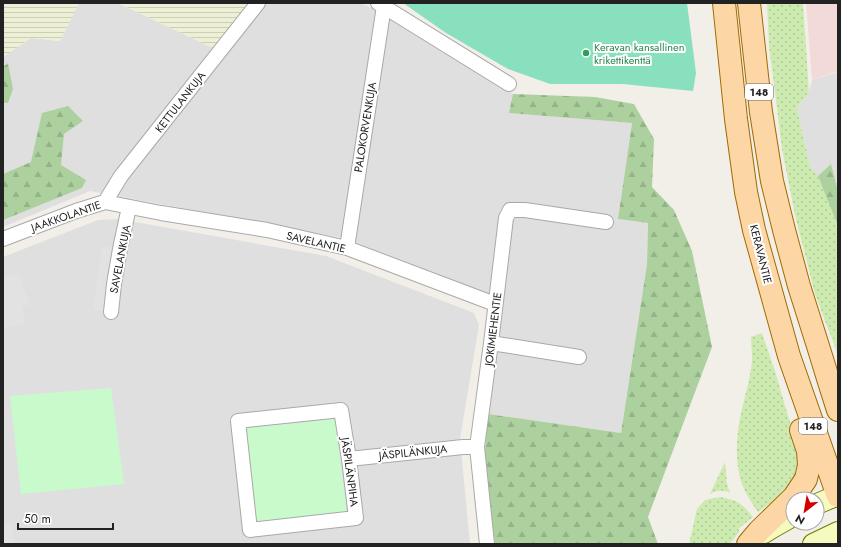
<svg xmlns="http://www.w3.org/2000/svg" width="841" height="547" viewBox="0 0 841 547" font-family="Jost,sans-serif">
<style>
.residential{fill:#e0dfdf}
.commercial{fill:#f2dad9}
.farmland{fill:url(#farmland-rules)}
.grass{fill:url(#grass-dots)}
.forest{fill:url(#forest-firs)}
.park{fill:#c8facc}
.pitch{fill:#88e0be}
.parking{fill:#e2e2e2}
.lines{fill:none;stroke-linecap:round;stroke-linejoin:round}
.minor-casing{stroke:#a9a9a9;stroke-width:16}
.secondary-casing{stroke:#707d05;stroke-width:22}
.primary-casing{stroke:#a06b00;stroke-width:24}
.minor{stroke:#fff;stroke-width:14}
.secondary{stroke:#f7fabf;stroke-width:20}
.primary{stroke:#fcd6a4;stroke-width:22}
.leisure-dot{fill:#2e9e5b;stroke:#fff;stroke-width:1.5}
.labels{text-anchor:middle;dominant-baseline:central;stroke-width:4;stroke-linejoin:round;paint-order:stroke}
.shield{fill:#fff;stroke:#646464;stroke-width:1}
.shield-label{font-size:10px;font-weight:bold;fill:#222}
.leisure-label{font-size:11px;fill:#27864d;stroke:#fff;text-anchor:start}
.street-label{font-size:11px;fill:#222;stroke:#fff}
</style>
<defs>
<pattern id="farmland-rules" width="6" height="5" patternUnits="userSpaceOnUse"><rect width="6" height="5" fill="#eef0d5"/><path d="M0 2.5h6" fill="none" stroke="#ccceb7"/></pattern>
<pattern id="grass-dots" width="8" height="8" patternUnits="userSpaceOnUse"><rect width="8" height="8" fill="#cdebb0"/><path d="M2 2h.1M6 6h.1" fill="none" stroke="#b0c997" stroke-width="1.8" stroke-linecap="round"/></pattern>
<pattern id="forest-firs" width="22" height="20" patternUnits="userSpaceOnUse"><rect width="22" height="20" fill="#add19e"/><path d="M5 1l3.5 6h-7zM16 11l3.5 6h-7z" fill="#95b388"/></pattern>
</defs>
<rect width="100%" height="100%" fill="#f2efe9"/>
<!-- residential -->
<path class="residential" d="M79,3H118L215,49L264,3H360L388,15L513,94L510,113L632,123L618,219L648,223L647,264L621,433L488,414L504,300L344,238L90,191L3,227V57L31,38L60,41Z
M838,72V191L831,164L818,176L810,167L797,108L809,92L812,80Z
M118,219L326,256L474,313L479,325L460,439L470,544H3V257L98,220Z"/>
<!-- commercial -->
<path class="commercial" d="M806,3H838V71L812,80Z"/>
<!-- farmland -->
<path class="farmland" d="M3,3H79L60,41L31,38L3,57Z
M118,3H250L215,49Z"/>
<!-- grass -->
<path class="grass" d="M767,3H803L809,92L797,108L810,167L818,176L838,226V355L815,294L795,215L782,149L776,100L769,46Z
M762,333L775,371L788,416L798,443L801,458L796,482L772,507L769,504L758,512C753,505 748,497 744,489C734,467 736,436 741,413C745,395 751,377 752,359C752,352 751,344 751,337Z
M725,462L727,484L730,493C723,490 717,490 710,494Z
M720,497C737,500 742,503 753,517L738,529L740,531L730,544H689L697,509L705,500Z"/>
<!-- forest -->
<path class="forest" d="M8,63L13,89L8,103L3,102V67Z
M513,94L595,97L634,104L654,139L652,187L674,210L692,251L712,347L648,517L658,544H495L484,461L488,414L621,433L647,264L648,223L618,219L632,123L509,113Z
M68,106L83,121L64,134L61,165L86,180L82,188L3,220V174L31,162L42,113Z
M831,164L838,191V232V226L818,176Z"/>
<!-- park -->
<path class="park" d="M111,388L124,484L21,494L10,396Z
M335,419L347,513L257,523L245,428Z"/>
<!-- pitch -->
<path class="pitch" d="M403,3H687L696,73L693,91L623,84H550L508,69L446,33Z"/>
<!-- parking -->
<path class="parking" d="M102,246L120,249L111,312L93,309Z
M18,273L30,304L22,307L26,323L3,328V278Z
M12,524L15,544H3V525Z"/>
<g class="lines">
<defs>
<path id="minor" d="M378,3L509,84
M105,202L121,176L258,3
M3,239L76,211L105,202L161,213L267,230L347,248L495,304
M347,248L384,6
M111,312L114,284L120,249L129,207
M491,343L579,357
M341,410L349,459L356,518L250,530L238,421Z
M349,459L463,447H477
M487,544L477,447L491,343L506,218L510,210H525L606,222"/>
<path id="secondary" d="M817,504L838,495
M764,533L772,528L793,516
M813,544L838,532"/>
<path id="primary" d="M724,3L736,119L746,192L754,230L789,356L838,496
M749,3L761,112L772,181L784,230L799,286L818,346L830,385L838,410
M748,544L759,531L794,497L806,479L809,465L808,451L801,430"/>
</defs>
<!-- minor casing -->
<use href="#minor" class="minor-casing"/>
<!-- secondary casing -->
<use href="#secondary" class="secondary-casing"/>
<!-- primary casing -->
<use href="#primary" class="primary-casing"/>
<!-- minor -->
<use href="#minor" class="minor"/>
<!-- secondary -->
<use href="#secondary" class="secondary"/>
<!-- primary -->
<use href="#primary" class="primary"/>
</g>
<!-- markers -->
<circle class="leisure-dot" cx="586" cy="53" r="4"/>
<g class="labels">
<!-- shield labels -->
<g class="shield">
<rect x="745" y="84" width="28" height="16" rx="3"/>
<rect x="799" y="418" width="28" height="16" rx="3"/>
</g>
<g class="shield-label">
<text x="759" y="92">148</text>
<text x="813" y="426">148</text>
</g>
<!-- leisure labels -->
<g class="leisure-label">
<text x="594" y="47">Keravan kansallinen<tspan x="594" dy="13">krikettikenttä</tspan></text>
</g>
<!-- street labels -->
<g class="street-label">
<text transform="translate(180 102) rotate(-52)">KETTULANKUJA</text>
<text transform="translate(365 127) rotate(-81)">PALOKORVENKUJA</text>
<text transform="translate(66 216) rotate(-19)">JAAKKOLANTIE</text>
<text transform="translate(316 242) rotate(13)">SAVELANTIE</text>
<text transform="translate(761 254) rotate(76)">KERAVANTIE</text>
<text transform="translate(120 259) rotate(-79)">SAVELANKUJA</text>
<text transform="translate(493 329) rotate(-83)">JOKIMIEHENTIE</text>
<text transform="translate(413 452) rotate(-6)">JÄSPILÄNKUJA</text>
<text transform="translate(350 472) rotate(82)">JÄSPILÄNPIHA</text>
</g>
</g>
<!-- border -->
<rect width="841" height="547" fill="none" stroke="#222222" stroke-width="8"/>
<!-- north arrow -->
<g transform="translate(805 511) rotate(211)"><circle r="19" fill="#ffffff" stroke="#a7a7a7"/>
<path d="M0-3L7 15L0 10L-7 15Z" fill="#d40000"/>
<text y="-6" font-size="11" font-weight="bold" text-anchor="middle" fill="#222222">N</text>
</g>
<!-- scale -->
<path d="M18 523v6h95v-6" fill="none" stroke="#222222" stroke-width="2"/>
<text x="24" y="523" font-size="12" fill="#222222" stroke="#ffffff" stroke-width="3" paint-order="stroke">50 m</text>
</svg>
